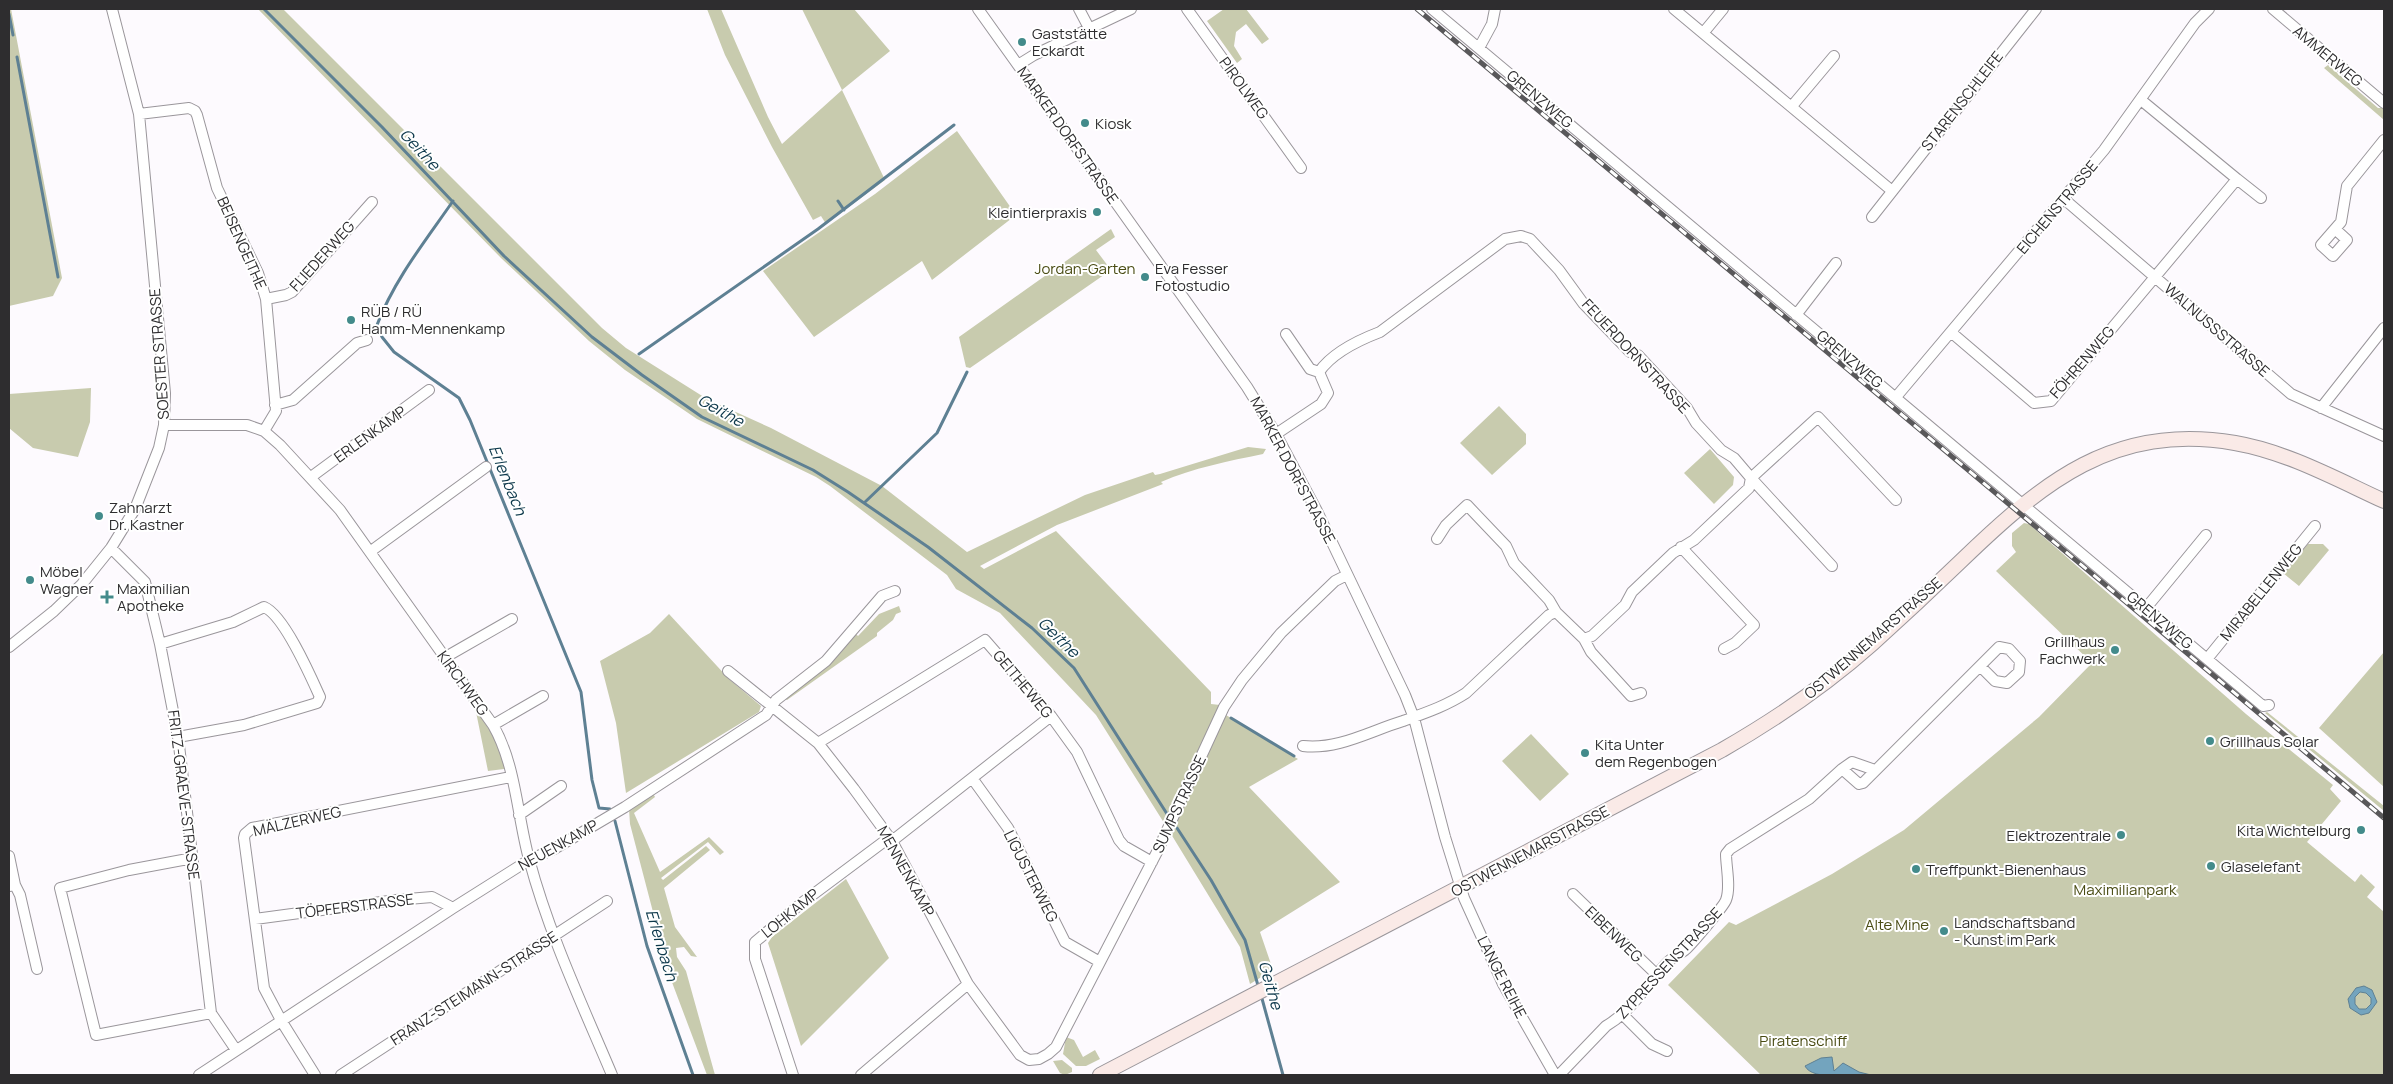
<svg xmlns="http://www.w3.org/2000/svg" width="2393" height="1084" viewBox="0 0 2393 1084" font-family="Manrope,sans-serif">
<style>
.green{fill:#c8cbae}
.water{fill:#73a4be;stroke:#5e8093;fill-rule:evenodd}
.lines{fill:none;stroke-linecap:round;stroke-linejoin:round}
.stream{stroke:#5e8093;stroke-width:3}
.street-casing{stroke:#9a969b;stroke-width:12}
.secondary-casing{stroke:#9a969b;stroke-width:16}
.street{stroke:#fff;stroke-width:10}
.secondary{stroke:#faeae7;stroke-width:14}
.rail-casing{stroke:#59585a;stroke-width:5}
.rail{stroke:#fff;stroke-width:3;stroke-dasharray:9;stroke-linecap:butt}
.poi-dot{fill:#438b8b;stroke:#fff;stroke-width:2}
.labels{text-anchor:middle;dominant-baseline:central;stroke-width:4;stroke-linejoin:round;paint-order:stroke}
.poi-label{font-size:15px;fill:#2e2d2f;stroke:#fff;text-anchor:start}
.street-label{font-size:15px;fill:#2e2d2f;stroke:#fff}
.park-label{font-size:15px;fill:#4a4c14;stroke:#fff}
.water-label{font-size:16px;font-style:italic;fill:#0d384b;stroke:#fff}
</style>
<rect width="100%" height="100%" fill="#fdfafe"/>
<!-- green -->
<path class="green" d="M9,9H11L62,278L53,296L9,306Z
M258,9H283L602,328L626,348L707,399L771,428L882,486L967,552L1085,495L1153,472L1155,475L1160,474L1248,447L1266,449L1263,454C1229,461 1193,468 1161,482L1163,484L1057,525L980,566L984,569L1056,531L1211,692V704L1220,705L1166,826L1096,715L1000,613L956,589L947,575L830,486L816,477L697,419L625,370L589,341L501,258Z
M707,9H721L768,117L782,144L842,90L802,9H854L890,51L842,90L885,180L826,224L821,216L813,220L772,147L725,55Z
M1224,9H1246L1269,39L1262,44L1246,24L1236,32L1234,46L1242,59L1237,63L1207,21Z
M2328,65L2378,108H2384V120L2324,68Z
M957,131L1016,215L932,280L922,261L814,337L763,271L875,194Z
M1111,229L1115,237L1096,250L1111,270L970,368L966,367L959,337Z
M91,388L90,422L78,457L33,448L9,428V394Z
M1499,406L1526,434V444L1492,475L1460,443Z
M1710,449L1734,477L1733,485L1714,504L1684,473Z
M2024,523L2029,524L2246,714L2333,785L2330,789L2341,801L2307,842L2355,882L2361,874L2375,887L2367,897L2384,912V1075H1761L1668,985L1729,922L1736,925L1832,874L1904,830L2039,717L2092,663L1996,571L2016,552L2012,546V533Z
M2308,544H2323L2329,550L2299,586L2283,573Z
M899,606L901,612L896,614L893,620L877,633V636L787,700L784,698L855,633L858,636L879,614Z
M669,614L729,679L761,706L759,712L626,793L616,723L600,661L650,633Z
M2384,652V787L2319,728Z
M475,707L490,731L493,730L504,761V769L488,771Z
M2267,712L2384,806V811L2265,713Z
M1226,715L1298,759L1249,787L1340,882L1260,932L1273,970L1250,984L1240,947L1171,834Z
M1531,734L1569,774L1540,801L1502,761Z
M652,791L655,797L634,813L660,872L709,837L724,852L720,855L708,842L661,878L663,880L706,846L710,850L664,888L675,927L697,957L691,956L684,947L676,948L677,957L686,971L715,1075H707L670,977L630,824L629,809Z
M846,879L889,958L801,1046L768,943L772,937Z
M1066,1037L1074,1040L1083,1057L1095,1050L1100,1059L1086,1066H1076L1063,1054Z
M1062,1060L1072,1068V1072L1065,1075L1060,1073L1053,1061Z"/>
<!-- water -->
<path class="water" d="M2364,986L2372,990L2377,1002L2369,1013L2361,1015L2350,1008L2348,999L2356,988ZM2360,992L2366,993L2371,998V1004L2366,1009H2359L2355,1004V997Z
M1832,1057L1834,1071L1843,1063L1859,1072L1871,1075C1855,1075 1812,1081 1805,1066L1821,1058Z"/>
<g class="lines">
<!-- stream -->
<path class="stream" d="M264,9L382,127L504,256L592,337L642,375L702,417L813,470L848,492L928,547L1032,628L1074,668L1169,817
M9,14L13,35
M17,57L58,277
M453,201C426,240 394,280 377,325L382,337L394,352L459,398L470,420L581,692L592,780L599,808L610,809
M838,201L844,210
M639,354L818,229L954,125
M864,503L937,433L967,372
M1231,718L1294,756
M615,821L647,946L693,1075
M1177,828L1211,880L1245,940L1259,989
M1261,995L1283,1075"/>
<defs>
<path id="street" d="M978,9L1247,387L1276,434L1317,511L1405,695L1414,718L1445,837L1464,898L1503,984L1555,1075
M1079,9L1089,28
M1187,9L1301,168
M1432,9C1709,241 1987,472 2263,706L2269,705
M1674,9L1891,190
M2273,9L2384,103
M1704,32L1723,9
M1479,48L1492,24L1495,9
M1018,65L1034,55L1131,9
M1792,106L1834,56
M139,114L189,108L195,111L197,115L217,188L258,273L266,299L276,411L264,431
M2237,179L2261,198
M2064,199L2291,394L2384,436
M1872,217L2036,9
M2335,229L2347,240L2333,256L2321,245L2341,222L2347,186L2384,140
M266,299L286,295L292,292L372,202
M1796,315L1836,263
M1952,333L2034,403L2051,401L2237,179L2141,100
M1286,334L1310,369L1319,372
M1896,397L2104,150L2195,23L2209,9
M275,405L293,400L357,343L367,340
M2321,408L2384,328
M164,425H247L264,431L280,445L340,510L493,725C516,765 517,815 529,859C549,934 582,1004 612,1075
M1276,434L1321,404L1328,393L1319,372C1332,353 1359,340 1380,332L1505,239L1521,236L1530,239L1559,270L1583,303L1630,352L1638,355L1687,408L1696,423L1721,450L1734,458L1751,478L1749,488L1694,540L1673,553L1632,592L1625,605L1592,636L1584,639L1556,612L1549,615L1466,693C1446,706 1425,713 1403,721C1370,731 1338,750 1303,746
M311,477L429,390
M1437,539L1446,525L1467,505L1506,546L1514,563L1549,600L1556,612
M1681,547L1754,625L1735,643L1724,649
M111,548L145,582L160,644L178,737L211,1013L236,1050
M371,551L486,467
M1832,566L1751,478L1818,417L1896,500
M2146,608L2206,535
M1584,639L1591,652L1631,696L1641,693
M160,644L233,622L264,607C284,615 311,677 320,697L317,703L244,725L178,737
M9,647L54,611L82,584L111,548L135,509L159,448L164,425L165,393L139,114L112,9
M444,658L512,619
M2207,659L2315,526
M728,671L818,743L854,789L892,841L968,984L1020,1055L1029,1060L1039,1059L1048,1054L1056,1047L1157,852L1224,707L1242,680L1281,633L1335,581L1347,575
M493,725L543,696
M818,743L985,640L1051,716L1077,752L1119,840L1124,846L1152,862
M1842,769L1852,762L1875,770
M972,778L1008,828L1065,942L1100,962
M519,815L561,786
M892,841L1051,716
M9,856L15,885
M193,858L129,870L60,888L96,1035L211,1013
M9,886L15,885L20,895L37,969
M1573,894L1656,974
M255,919L396,900L432,897L453,908
M1622,1014L1652,1044L1667,1051
M199,1075L453,908L529,860L554,849L625,807L766,715L776,700L826,661L882,596L895,591
M315,1075L282,1022L264,988L244,838L245,834L252,828L511,777
M341,1075L607,901
M793,1075L755,959V942L803,902L890,837
M861,1075L968,984
M1559,1075L1606,1026C1632,1011 1647,984 1667,963C1672,957 1678,955 1685,950C1691,945 1724,906 1726,900C1731,887 1726,867 1726,854L1730,849L1809,799L1842,769L1859,784L1863,783L1999,647L2009,649L2020,661L2019,672L2007,683L1995,681L1981,667"/>
<path id="secondary" d="M1100,1075L1722,750C1776,719 1826,685 1872,644C1902,617 1932,589 1961,561C2042,483 2114,422 2235,443C2287,452 2336,479 2384,501"/>
</defs>
<!-- street casing -->
<use href="#street" class="street-casing"/>
<!-- secondary casing -->
<use href="#secondary" class="secondary-casing"/>
<!-- street -->
<use href="#street" class="street"/>
<!-- secondary -->
<use href="#secondary" class="secondary"/>
<defs>
<path id="rail" d="M1417,9L2384,818"/>
</defs>
<!-- rail casing -->
<use href="#rail" class="rail-casing"/>
<!-- rail -->
<use href="#rail" class="rail"/>
</g>
<!-- markers -->
<g class="poi-dot">
<circle cx="1022" cy="42" r="5"/>
<circle cx="1085" cy="123" r="5"/>
<circle cx="1097" cy="212" r="5"/>
<circle cx="1145" cy="277" r="5"/>
<circle cx="351" cy="320" r="5"/>
<circle cx="99" cy="516" r="5"/>
<circle cx="30" cy="580" r="5"/>
<path d="M104.5 589.5h5v5h5v5h-5v5h-5v-5h-5v-5h5z"/>
<circle cx="2115" cy="650" r="5"/>
<circle cx="2210" cy="741" r="5"/>
<circle cx="1585" cy="753" r="5"/>
<circle cx="2361" cy="830" r="5"/>
<circle cx="2121" cy="835" r="5"/>
<circle cx="2211" cy="866" r="5"/>
<circle cx="1916" cy="869" r="5"/>
<circle cx="1944" cy="931" r="5"/>
</g>
<g class="labels">
<!-- poi labels -->
<g class="poi-label">
<text x="1032" y="33">Gaststätte<tspan x="1032" dy="17">Eckardt</tspan></text>
<text x="1095" y="123">Kiosk</text>
<text x="1087" y="212" text-anchor="end">Kleintierpraxis</text>
<text x="1155" y="268">Eva Fesser<tspan x="1155" dy="17">Fotostudio</tspan></text>
<text x="361" y="311">RÜB / RÜ<tspan x="361" dy="17">Hamm-Mennenkamp</tspan></text>
<text x="109" y="507">Zahnarzt<tspan x="109" dy="17">Dr. Kastner</tspan></text>
<text x="40" y="571">Möbel<tspan x="40" dy="17">Wagner</tspan></text>
<text x="117" y="588">Maximilian<tspan x="117" dy="17">Apotheke</tspan></text>
<text x="2105" y="641" text-anchor="end">Grillhaus<tspan x="2105" dy="17">Fachwerk</tspan></text>
<text x="2220" y="741">Grillhaus Solar</text>
<text x="1595" y="744">Kita Unter<tspan x="1595" dy="17">dem Regenbogen</tspan></text>
<text x="2351" y="830" text-anchor="end">Kita Wichtelburg</text>
<text x="2111" y="835" text-anchor="end">Elektrozentrale</text>
<text x="2221" y="866">Glaselefant</text>
<text x="1926" y="869">Treffpunkt-Bienenhaus</text>
<text x="1954" y="922">Landschaftsband<tspan x="1954" dy="17">- Kunst im Park</tspan></text>
</g>
<!-- street labels -->
<g class="street-label">
<text transform="translate(2328 56) rotate(40)">AMMERWEG</text>
<text transform="translate(1244 88) rotate(54)">PIROLWEG</text>
<text transform="translate(1540 99) rotate(40)">GRENZWEG</text>
<text transform="translate(1962 101) rotate(-52)">STARENSCHLEIFE</text>
<text transform="translate(1068 135) rotate(55)">MARKER DORFSTRASSE</text>
<text transform="translate(2057 207) rotate(-50)">EICHENSTRASSE</text>
<text transform="translate(242 243) rotate(66)">BEISENGEITHE</text>
<text transform="translate(322 256) rotate(-48)">FLIEDERWEG</text>
<text transform="translate(2217 330) rotate(41)">WALNUSSSTRASSE</text>
<text transform="translate(159 354) rotate(-94)">SOESTER STRASSE</text>
<text transform="translate(1636 356) rotate(47)">FEUERDORNSTRASSE</text>
<text transform="translate(1850 359) rotate(40)">GRENZWEG</text>
<text transform="translate(2082 362) rotate(-49)">FÖHRENWEG</text>
<text transform="translate(370 434) rotate(-36)">ERLENKAMP</text>
<text transform="translate(1293 470) rotate(62)">MARKER DORFSTRASSE</text>
<text transform="translate(2261 592) rotate(-51)">MIRABELLENWEG</text>
<text transform="translate(2160 620) rotate(40)">GRENZWEG</text>
<text transform="translate(1873 638) rotate(-41)">OSTWENNEMARSTRASSE</text>
<text transform="translate(463 683) rotate(54)">KIRCHWEG</text>
<text transform="translate(1023 684) rotate(50)">GEITHEWEG</text>
<text transform="translate(184 795) rotate(83)">FRITZ-GRAEVE-STRASSE</text>
<text transform="translate(1179 804) rotate(-65)">SUMPSTRASSE</text>
<text transform="translate(297 821) rotate(-13)">MÄLZERWEG</text>
<text transform="translate(558 845) rotate(-29)">NEUENKAMP</text>
<text transform="translate(1530 851) rotate(-28)">OSTWENNEMARSTRASSE</text>
<text transform="translate(906 871) rotate(61)">MENNENKAMP</text>
<text transform="translate(1031 876) rotate(63)">LIGUSTERWEG</text>
<text transform="translate(355 906) rotate(-7)">TÖPFERSTRASSE</text>
<text transform="translate(790 913) rotate(-39)">LOHKAMP</text>
<text transform="translate(1614 934) rotate(44)">EIBENWEG</text>
<text transform="translate(1669 963) rotate(-47)">ZYPRESSENSTRASSE</text>
<text transform="translate(1502 977) rotate(63)">LANGE REIHE</text>
<text transform="translate(474 988) rotate(-33)">FRANZ-STEIMANN-STRASSE</text>
</g>
<!-- park labels -->
<g class="park-label">
<text x="1085" y="268">Jordan-Garten</text>
<text x="2125" y="889">Maximilianpark</text>
<text x="1897" y="924">Alte Mine</text>
<text x="1803" y="1040">Piratenschiff</text>
</g>
<!-- water labels -->
<g class="water-label">
<text transform="translate(420 149) rotate(47)">Geithe</text>
<text transform="translate(721 410) rotate(29)">Geithe</text>
<text transform="translate(508 480) rotate(68)">Erlenbach</text>
<text transform="translate(1059 637) rotate(44)">Geithe</text>
<text transform="translate(662 945) rotate(73)">Erlenbach</text>
<text transform="translate(1271 985) rotate(74)">Geithe</text>
</g>
</g>
<!-- border -->
<rect width="2393" height="1084" fill="none" stroke="#2e2d2f" stroke-width="20"/>
</svg>
